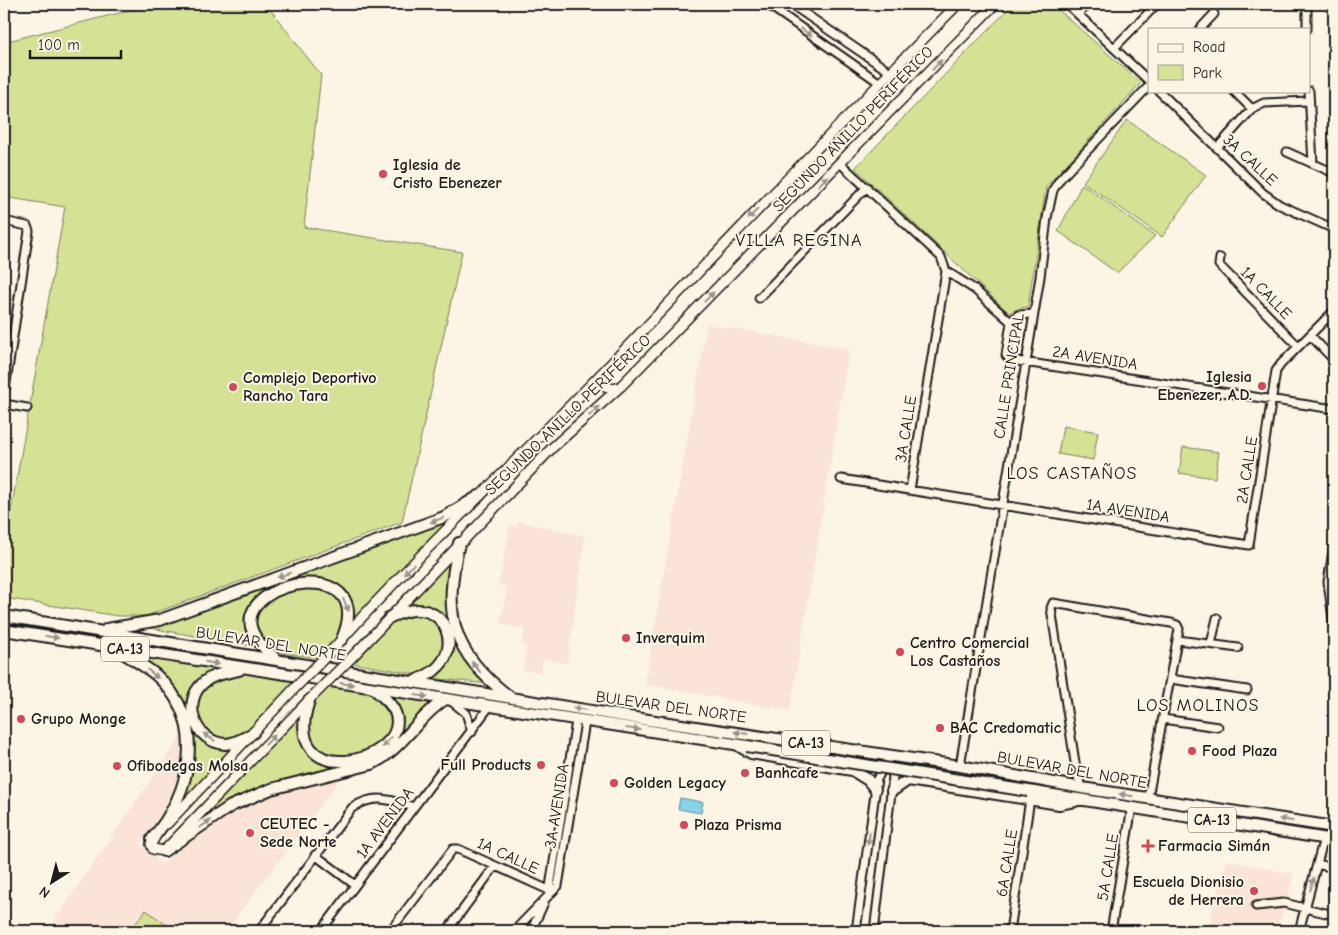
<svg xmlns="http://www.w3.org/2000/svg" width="1338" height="935" viewBox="0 0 1338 935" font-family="'Comic Neue',sans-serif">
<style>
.built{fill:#fae3d7}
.green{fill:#d5e295;stroke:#787f58}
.water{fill:#8ad4ea;stroke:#5e8a98}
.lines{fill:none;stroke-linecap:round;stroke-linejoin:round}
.minor-casing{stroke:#1c1c1c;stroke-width:11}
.major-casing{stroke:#1c1c1c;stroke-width:12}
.highway-casing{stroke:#1c1c1c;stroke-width:14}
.minor{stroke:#fcf5e5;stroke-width:7}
.major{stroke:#fcf5e5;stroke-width:9}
.highway{stroke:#fcf5e5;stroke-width:10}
.major-bridge-casing{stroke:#1c1c1c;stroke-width:12;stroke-linecap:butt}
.highway-bridge-casing{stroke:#1c1c1c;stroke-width:14;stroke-linecap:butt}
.major-bridge{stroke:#fcf5e5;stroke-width:9}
.highway-bridge{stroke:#fcf5e5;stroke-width:10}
.oneway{fill:#97938b}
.poi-dot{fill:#d1495b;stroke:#fcf5e5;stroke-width:2}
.labels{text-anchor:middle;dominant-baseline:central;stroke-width:4;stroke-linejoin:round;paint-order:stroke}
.shield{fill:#fcf5e5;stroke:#5f5d58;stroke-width:1}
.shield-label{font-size:15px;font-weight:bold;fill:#1c1c1c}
.street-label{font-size:16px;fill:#1c1c1c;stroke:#fcf5e5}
.poi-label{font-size:16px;font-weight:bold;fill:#1c1c1c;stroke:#fcf5e5;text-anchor:start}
.neighbourhood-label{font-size:18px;letter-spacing:1px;fill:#1c1c1c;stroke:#fcf5e5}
</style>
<rect width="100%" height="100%" fill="#fcf5e5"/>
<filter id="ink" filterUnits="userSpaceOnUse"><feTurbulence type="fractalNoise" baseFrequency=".02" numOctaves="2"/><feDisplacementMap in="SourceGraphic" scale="10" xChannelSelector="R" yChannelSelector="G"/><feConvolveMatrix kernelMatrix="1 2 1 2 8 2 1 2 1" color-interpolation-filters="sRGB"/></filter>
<g filter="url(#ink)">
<!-- built -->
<path class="built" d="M707,324L849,349L790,711L645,684Z
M518,521L585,536L567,664L543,659L542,673L523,670L527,646L522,644L525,629L500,624L507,588L499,585L510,525L517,528Z
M181,736L184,737V761L176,789L158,823L140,844L162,864L208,825L283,791L343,776L226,931H47Z
M1227,860L1293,874L1286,907L1275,931H1207Z"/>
<!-- green -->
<path class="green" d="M155,4H266L321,75L304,227L462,252L402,522L146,616H118L4,598V550L65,207L4,197V42Z
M1013,4H1052L1141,83L1046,187L1028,307L1020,308L1009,313L855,168Z
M1127,120L1206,175L1162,237L1083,182Z
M1082,184L1155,236L1117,273L1058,231Z
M1063,426L1098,432L1093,460L1058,454Z
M1183,447L1219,452L1215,478L1179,473Z
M461,511L351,627C364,587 321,587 295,581L249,616L261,648L145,627Z
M454,555L450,620L489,684L430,678L442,667L447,624L404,608Z
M312,586L335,594L346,611L341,636L320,658L268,651L254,626L258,609L278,594Z
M417,613L438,621L447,644L438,663L421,675L352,663L395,619Z
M128,654L228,670L192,697L203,737L238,744L179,803L191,768L184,706Z
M243,672L298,682C284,697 267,720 251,732C209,762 175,702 210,682C219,677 233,675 243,672Z
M329,687L374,694L393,714L388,738C360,758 350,762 316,750L305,729L311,705Z
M384,695L435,703L382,756L232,803L200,819L301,714C298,727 298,747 313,754C321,758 353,759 365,760L400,727Z
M146,910L172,929L170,931H130Z"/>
<!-- water -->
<path class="water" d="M680,798L703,802L701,813L678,809Z"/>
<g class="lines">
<defs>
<path id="minor" d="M767,4L880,83
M791,4L890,72
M1067,4L1149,81
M1079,13L1088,4
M1200,29L1214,14
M1307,29V4
M1115,47L1157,4
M1159,91L1263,193L1280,205L1334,229
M1234,91L1252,109
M1309,91L1313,164
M1217,148L1252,109L1264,103L1309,101
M1287,152L1334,173
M841,164L941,257L946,271L910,490
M4,221L27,226L29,231L4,396
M1220,258L1219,265L1298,346
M946,271L974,289L1011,322
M759,298L867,187
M1032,314L1018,315L1011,322L1006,355L1010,360L1334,409
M1310,335L1334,360
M4,404L27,408
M841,479L1249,545L1276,371L1281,364L1334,311
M1334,546L1328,582L1334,626
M1178,640L1238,648
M1211,644L1217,618
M1170,679L1247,690
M451,701L466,713L472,732
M1163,719L1218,727
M960,766L1040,277L1047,218L1053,190L1060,179L1149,86
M1082,788L1077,775L1051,608L1053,603L1171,623L1177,625L1179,629L1148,798
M315,855L355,885
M1317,864L1334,868
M549,893L576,721
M1256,906L1284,903L1334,915
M259,931L352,808C375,793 390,800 414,807
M321,931L489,707
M390,931L453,849H458L551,891
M447,931L495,866
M514,931L558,886L585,722
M531,931L544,903
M856,931L877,779L888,760
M874,931L893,777L890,766
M1010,931L1030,799
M1111,931L1132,807
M1299,931L1324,838"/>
<path id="major" d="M604,371L602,379L605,386L613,389L620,387
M333,649C419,553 514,464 604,371C722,248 838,124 958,4
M355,654L552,448L621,386L995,4
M167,824L292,691
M156,835L151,844L153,849L164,851L311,698"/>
<path id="highway" d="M459,543C443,614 450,652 510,697
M4,616L635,718L960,766L1082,788L1334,827
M390,617C398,614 407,610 416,610C446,609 459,645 439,666C432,674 422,678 413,682
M107,629L160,620L444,517L479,496
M4,630L747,746
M118,650C131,658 145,666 156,675C208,721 192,793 152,839
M277,660C267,651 255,641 251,627C240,579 378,555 342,639
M239,670C226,673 213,674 203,683C181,703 195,742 225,744C235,744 244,738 253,733
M309,701C278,794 409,763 396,715C393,704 382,696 374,689
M739,746L751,753L852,770L868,780L875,789
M892,791L908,780L1059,804L1075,801
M1028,791L1334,840
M164,851L231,806L271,789L372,764C402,749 417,718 444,700"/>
</defs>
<!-- minor casing -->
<use href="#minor" class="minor-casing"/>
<!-- major casing -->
<use href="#major" class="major-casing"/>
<!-- highway casing -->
<use href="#highway" class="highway-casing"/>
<!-- minor -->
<use href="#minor" class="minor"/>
<!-- major -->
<use href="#major" class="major"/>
<!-- highway -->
<use href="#highway" class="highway"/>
<defs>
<path id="major-bridge" d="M292,691L333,649
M314,695L355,654"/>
<path id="highway-bridge" d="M747,746L1028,791"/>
</defs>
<!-- major-bridge casing -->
<use href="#major-bridge" class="major-bridge-casing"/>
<!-- highway-bridge casing -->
<use href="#highway-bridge" class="highway-bridge-casing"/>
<!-- major-bridge -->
<use href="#major-bridge" class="major-bridge"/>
<!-- highway-bridge -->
<use href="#highway-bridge" class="highway-bridge"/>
</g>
<!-- one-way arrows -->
<defs><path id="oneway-solid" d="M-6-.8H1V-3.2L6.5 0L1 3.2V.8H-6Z" transform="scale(1.25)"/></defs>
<g class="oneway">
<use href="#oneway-solid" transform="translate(806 32) rotate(35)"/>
<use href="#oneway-solid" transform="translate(937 65) rotate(-46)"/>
<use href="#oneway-solid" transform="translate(823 181) rotate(-45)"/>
<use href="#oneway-solid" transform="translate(753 214) rotate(134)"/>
<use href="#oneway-solid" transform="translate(709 297) rotate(-45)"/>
<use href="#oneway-solid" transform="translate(594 411) rotate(-42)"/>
<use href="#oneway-solid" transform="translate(437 520) rotate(160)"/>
<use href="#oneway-solid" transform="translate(409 569) rotate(134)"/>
<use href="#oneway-solid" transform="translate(284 575) rotate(160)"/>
<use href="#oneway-solid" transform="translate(346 605) rotate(65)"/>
<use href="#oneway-solid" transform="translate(52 637) rotate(9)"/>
<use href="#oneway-solid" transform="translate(212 663) rotate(9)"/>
<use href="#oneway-solid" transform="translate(476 667) rotate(-130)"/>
<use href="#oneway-solid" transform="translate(153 674) rotate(39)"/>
<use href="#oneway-solid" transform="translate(347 684) rotate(9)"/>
<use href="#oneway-solid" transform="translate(421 696) rotate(9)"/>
<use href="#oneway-solid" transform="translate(580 709) rotate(-171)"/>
<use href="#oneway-solid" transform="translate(633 729) rotate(8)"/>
<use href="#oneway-solid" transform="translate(741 733) rotate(-172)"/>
<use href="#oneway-solid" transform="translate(209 737) rotate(-146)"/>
<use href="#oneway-solid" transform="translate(270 740) rotate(-46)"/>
<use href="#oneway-solid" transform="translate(387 742) rotate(132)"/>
<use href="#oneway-solid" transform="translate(1126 795) rotate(-171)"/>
<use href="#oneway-solid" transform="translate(1286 820) rotate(-171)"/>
<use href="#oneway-solid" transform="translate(205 824) rotate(-34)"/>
<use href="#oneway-solid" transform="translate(869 838) rotate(98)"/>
<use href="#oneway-solid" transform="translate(1312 884) rotate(-75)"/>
</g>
</g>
<!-- markers -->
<g class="poi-dot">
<circle cx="383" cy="174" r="5"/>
<circle cx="1262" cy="386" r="5"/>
<circle cx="233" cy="387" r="5"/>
<circle cx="626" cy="638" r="5"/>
<circle cx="900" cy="652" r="5"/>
<circle cx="21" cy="719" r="5"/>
<circle cx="940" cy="728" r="5"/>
<circle cx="1192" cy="751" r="5"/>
<circle cx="541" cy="765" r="5"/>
<circle cx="117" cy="766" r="5"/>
<circle cx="745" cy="773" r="5"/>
<circle cx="614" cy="783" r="5"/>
<circle cx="684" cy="825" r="5"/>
<circle cx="250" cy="833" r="5"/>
<path d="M1145.5 838.5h5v5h5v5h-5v5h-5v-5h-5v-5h5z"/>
<circle cx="1254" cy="891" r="5"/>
</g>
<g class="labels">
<!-- shield labels -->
<g class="shield">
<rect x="101" y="636.5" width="48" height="25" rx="4"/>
<rect x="782" y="730.5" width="48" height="25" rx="4"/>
<rect x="1188" y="807.5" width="48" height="25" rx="4"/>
</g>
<g class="shield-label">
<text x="125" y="649">CA-13</text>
<text x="806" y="743">CA-13</text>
<text x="1212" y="820">CA-13</text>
</g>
<!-- street labels -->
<g class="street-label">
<text transform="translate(853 129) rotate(-46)">SEGUNDO ANILLO PERIFÉRICO</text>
<text transform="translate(1250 160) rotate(43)">3A CALLE</text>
<text transform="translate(1266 293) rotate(46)">1A CALLE</text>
<text transform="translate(1095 358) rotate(9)">2A AVENIDA</text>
<text transform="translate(1009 376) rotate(-81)">CALLE PRINCIPAL</text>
<text transform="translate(568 415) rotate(-44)">SEGUNDO ANILLO PERIFÉRICO</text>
<text transform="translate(906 429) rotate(-81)">3A CALLE</text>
<text transform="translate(1247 470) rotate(-81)">2A CALLE</text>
<text transform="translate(1128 511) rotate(9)">1A AVENIDA</text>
<text transform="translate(271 644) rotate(9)">BULEVAR DEL NORTE</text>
<text transform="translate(671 707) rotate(8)">BULEVAR DEL NORTE</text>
<text transform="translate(1072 770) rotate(10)">BULEVAR DEL NORTE</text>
<text transform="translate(557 806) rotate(-81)">3A AVENIDA</text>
<text transform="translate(385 823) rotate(-53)">1A AVENIDA</text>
<text transform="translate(508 856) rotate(25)">1A CALLE</text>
<text transform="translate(1007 863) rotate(-81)">6A CALLE</text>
<text transform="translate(1108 867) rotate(-81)">5A CALLE</text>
</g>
<!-- poi labels -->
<g class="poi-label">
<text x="393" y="165">Iglesia de<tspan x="393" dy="18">Cristo Ebenezer</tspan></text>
<text x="1252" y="377" text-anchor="end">Iglesia<tspan x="1252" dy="18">Ebenezer, A.D.</tspan></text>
<text x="243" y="378">Complejo Deportivo<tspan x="243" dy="18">Rancho Tara</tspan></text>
<text x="636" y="638">Inverquim</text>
<text x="910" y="643">Centro Comercial<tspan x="910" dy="18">Los Castaños</tspan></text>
<text x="31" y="719">Grupo Monge</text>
<text x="950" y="728">BAC Credomatic</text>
<text x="1202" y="751">Food Plaza</text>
<text x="531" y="765" text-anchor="end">Full Products</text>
<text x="127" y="766">Ofibodegas Molsa</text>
<text x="755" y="773">Banhcafe</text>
<text x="624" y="783">Golden Legacy</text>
<text x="260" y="824">CEUTEC -<tspan x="260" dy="18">Sede Norte</tspan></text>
<text x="694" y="825">Plaza Prisma</text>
<text x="1158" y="846">Farmacia Simán</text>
<text x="1244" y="882" text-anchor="end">Escuela Dionisio<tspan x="1244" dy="18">de Herrera</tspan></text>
</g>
<!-- neighbourhood labels -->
<g class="neighbourhood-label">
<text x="799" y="240">VILLA REGINA</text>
<text x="1072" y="473">LOS CASTAÑOS</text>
<text x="1198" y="705">LOS MOLINOS</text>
</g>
</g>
<!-- margin -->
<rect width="1338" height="935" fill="none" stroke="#fcf5e5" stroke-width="20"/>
<rect x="10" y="10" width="1318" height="915" fill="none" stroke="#1c1c1c" stroke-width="2" filter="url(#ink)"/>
<!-- legend -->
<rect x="1148" y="28" width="162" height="65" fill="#fcf5e5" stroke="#a29e95"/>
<rect x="1158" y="44" width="25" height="8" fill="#fcf5e5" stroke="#a29e95"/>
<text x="1193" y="52" font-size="15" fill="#1c1c1c">Road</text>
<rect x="1158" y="65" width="25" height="15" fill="#d5e295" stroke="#a29e95"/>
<text x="1193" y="78" font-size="15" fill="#1c1c1c">Park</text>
<!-- north arrow -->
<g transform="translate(52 882) rotate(216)" stroke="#fcf5e5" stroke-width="4" paint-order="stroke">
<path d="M0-4L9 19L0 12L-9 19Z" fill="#1c1c1c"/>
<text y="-8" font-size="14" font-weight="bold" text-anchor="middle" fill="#1c1c1c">N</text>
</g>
<!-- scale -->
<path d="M30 50v8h91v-8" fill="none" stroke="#1c1c1c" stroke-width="2.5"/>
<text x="38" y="50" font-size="15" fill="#1c1c1c" stroke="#fcf5e5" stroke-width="4" paint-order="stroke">100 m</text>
</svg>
